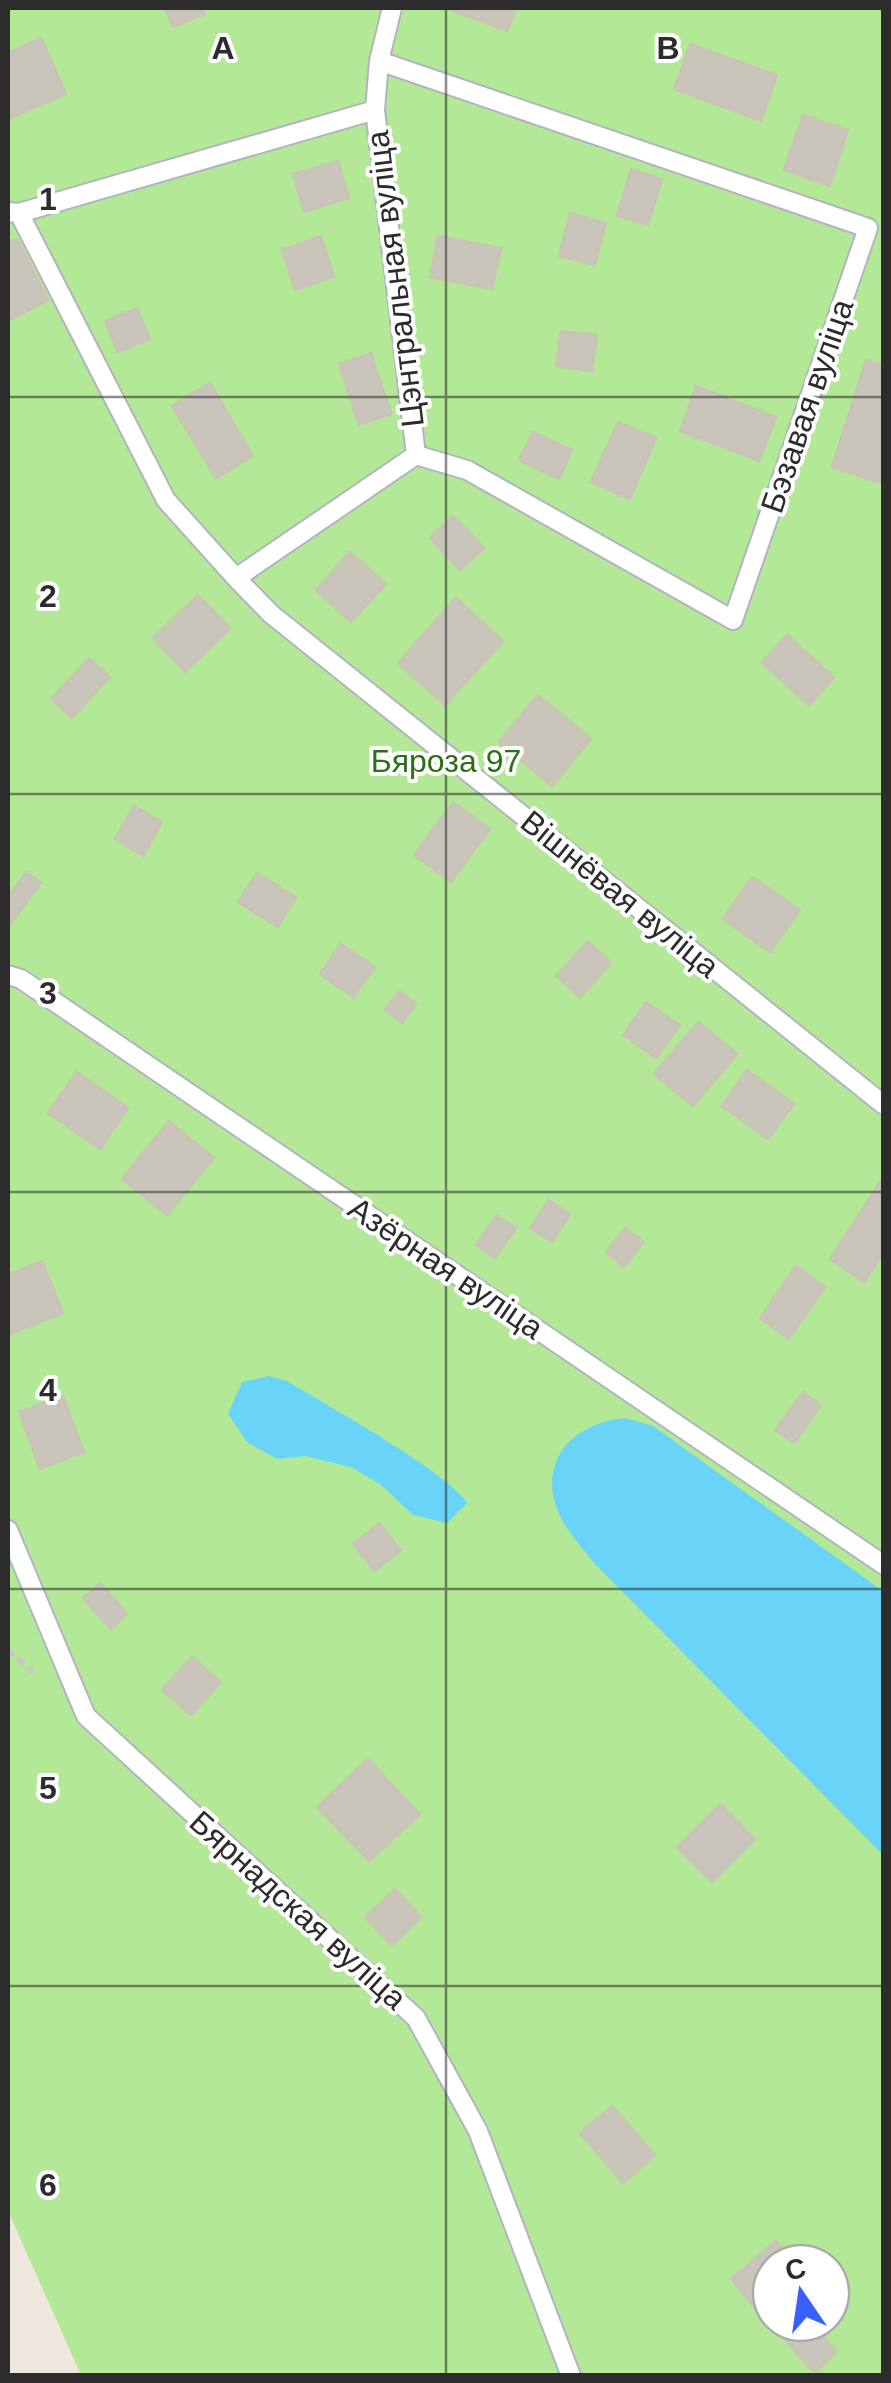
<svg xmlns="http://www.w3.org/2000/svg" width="891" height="2383" viewBox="0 0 891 2383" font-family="Arial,sans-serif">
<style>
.green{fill:#b3e996;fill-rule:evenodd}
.water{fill:#69d3f8}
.building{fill:#c9c5bb;stroke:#cac3b6;stroke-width:2.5}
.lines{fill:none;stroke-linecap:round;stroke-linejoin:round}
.service-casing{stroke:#b1b4c0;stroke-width:22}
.path{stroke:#c8c8c8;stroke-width:6;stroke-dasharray:8 5;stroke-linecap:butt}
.service{stroke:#fff;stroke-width:18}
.grid{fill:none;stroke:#2c2c2c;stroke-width:2.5;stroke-opacity:0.55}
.labels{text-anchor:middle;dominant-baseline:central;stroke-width:8;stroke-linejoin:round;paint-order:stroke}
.street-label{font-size:32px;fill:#2c2c2c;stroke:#fff}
.park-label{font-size:32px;fill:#296f15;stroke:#fff}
.grid-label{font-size:32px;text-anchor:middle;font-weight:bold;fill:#2c2c2c;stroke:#fff;stroke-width:8;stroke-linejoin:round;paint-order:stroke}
</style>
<rect width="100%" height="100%" fill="#eee7dd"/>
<!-- green -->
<path class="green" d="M8,8H883V2375H81L8,2211ZM771,2263H831V2323H771Z"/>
<!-- water -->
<path class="water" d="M269,1376L287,1381C323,1403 451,1474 467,1503L447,1523L413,1515L381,1485L351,1467L305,1456L277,1459L247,1442L228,1414L242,1382Z
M625,1418L653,1426L883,1591V1855L596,1565C581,1547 560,1524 554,1500C543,1450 582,1422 625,1418Z"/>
<!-- building -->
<path class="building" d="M165,8H203L205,14L173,27Z
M446,8H516L507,31Z
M41,38L66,94L8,119V53Z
M690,44L777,75L761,121L674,89Z
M803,115L848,130L830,186L784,170Z
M338,161L349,198L304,212L293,174Z
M631,169L662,179L648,225L617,216Z
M570,213L606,223L595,265L559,256Z
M321,236L334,277L295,290L282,250Z
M438,236L501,248L492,289L430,277Z
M17,239L48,300L8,321V243Z
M137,308L150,339L118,352L105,321Z
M561,331L597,335L592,371L556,366Z
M371,353L391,414L359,425L339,364Z
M866,360L884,366V484L832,467Z
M210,383L253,456L216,478L172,406Z
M696,386L776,417L759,461L680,431Z
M618,422L656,438L630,499L591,482Z
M533,432L572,450L559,479L519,460Z
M453,516L484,548L460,570L430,538Z
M350,552L386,584L351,622L316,590Z
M198,595L230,628L185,672L153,638Z
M456,598L503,641L445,705L398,663Z
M787,635L834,677L809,705L762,663Z
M89,658L110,677L72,718L51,699Z
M538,695L591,739L552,786L499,742Z
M453,802L490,829L451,882L414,855Z
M134,806L162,822L143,856L115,839Z
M26,872L41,883L8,927V897Z
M257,873L296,897L278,927L238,902Z
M752,877L800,910L770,952L723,919Z
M588,941L611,963L580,997L556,976Z
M341,944L375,967L353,997L320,974Z
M400,991L416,1004L402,1023L385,1009Z
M646,1002L680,1025L656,1058L623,1035Z
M698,1022L737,1054L693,1106L654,1074Z
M747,1070L794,1104L768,1139L722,1106Z
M77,1072L128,1108L100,1149L48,1113Z
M169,1121L214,1158L167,1215L122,1179Z
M881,1181L884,1253L864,1282L830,1259Z
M549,1200L570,1214L552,1242L530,1228Z
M497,1215L516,1228L495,1258L476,1245Z
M625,1228L643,1242L624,1267L606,1252Z
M42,1261L63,1313L8,1335V1275Z
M796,1266L825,1287L789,1339L760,1318Z
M803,1392L821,1405L794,1443L775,1430Z
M63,1396L84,1452L40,1469L19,1412Z
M379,1523L401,1550L374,1571L353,1544Z
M100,1583L127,1614L111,1629L83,1598Z
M192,1657L221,1682L191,1715L162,1690Z
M368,1759L420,1814L369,1861L317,1807Z
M720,1804L755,1839L712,1882L677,1847Z
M395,1889L421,1917L392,1945L365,1917Z
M612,2106L655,2155L623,2183L580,2133Z
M776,2241L794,2263H771L769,2325L731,2279Z
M807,2323H811L837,2352L815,2373L786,2341Z"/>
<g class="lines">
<defs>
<path id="service" d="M379,61L868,228L733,620L467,470L416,455
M8,212L19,213L166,500L236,578L271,614L884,1105
M19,213L375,110
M236,578L416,455L375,110L379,61L392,8
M8,975L21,979L884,1565
M8,1530L86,1716L416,2018L478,2131L571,2376"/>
</defs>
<!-- service casing -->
<use href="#service" class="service-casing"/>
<!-- path -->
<path class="path" d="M8,1650L35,1673"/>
<!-- service -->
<use href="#service" class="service"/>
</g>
<!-- grid -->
<path class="grid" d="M446,8V2376M8,397H884M8,794H884M8,1192H884M8,1589H884M8,1986H884"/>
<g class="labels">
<!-- street labels -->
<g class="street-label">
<text transform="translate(395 279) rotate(-97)">Цэнтральная вуліца</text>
<text transform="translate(807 406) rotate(-71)">Бэзавая вуліца</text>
<text transform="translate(620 894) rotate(39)">Вішнёвая вуліца</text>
<text transform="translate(446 1268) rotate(34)">Азёрная вуліца</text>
<text transform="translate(298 1910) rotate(42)">Бярнадская вуліца</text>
</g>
<!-- park labels -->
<g class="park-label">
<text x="446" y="761">Бяроза 97</text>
</g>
</g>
<g class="grid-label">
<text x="223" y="59">A</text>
<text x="668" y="59">B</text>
<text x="48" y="210">1</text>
<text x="48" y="607">2</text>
<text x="48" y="1004">3</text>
<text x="48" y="1401">4</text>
<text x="48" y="1799">5</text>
<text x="48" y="2196">6</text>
</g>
<!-- border -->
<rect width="891" height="2383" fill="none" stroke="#2c2c2c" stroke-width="20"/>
<!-- north arrow -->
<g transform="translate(801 2293) rotate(347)"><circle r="48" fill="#ffffff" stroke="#ababab" stroke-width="2.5"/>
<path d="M0-8L18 38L0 25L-18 38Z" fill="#3960ff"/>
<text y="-15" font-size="28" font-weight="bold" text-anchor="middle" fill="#2c2c2c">С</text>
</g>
</svg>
